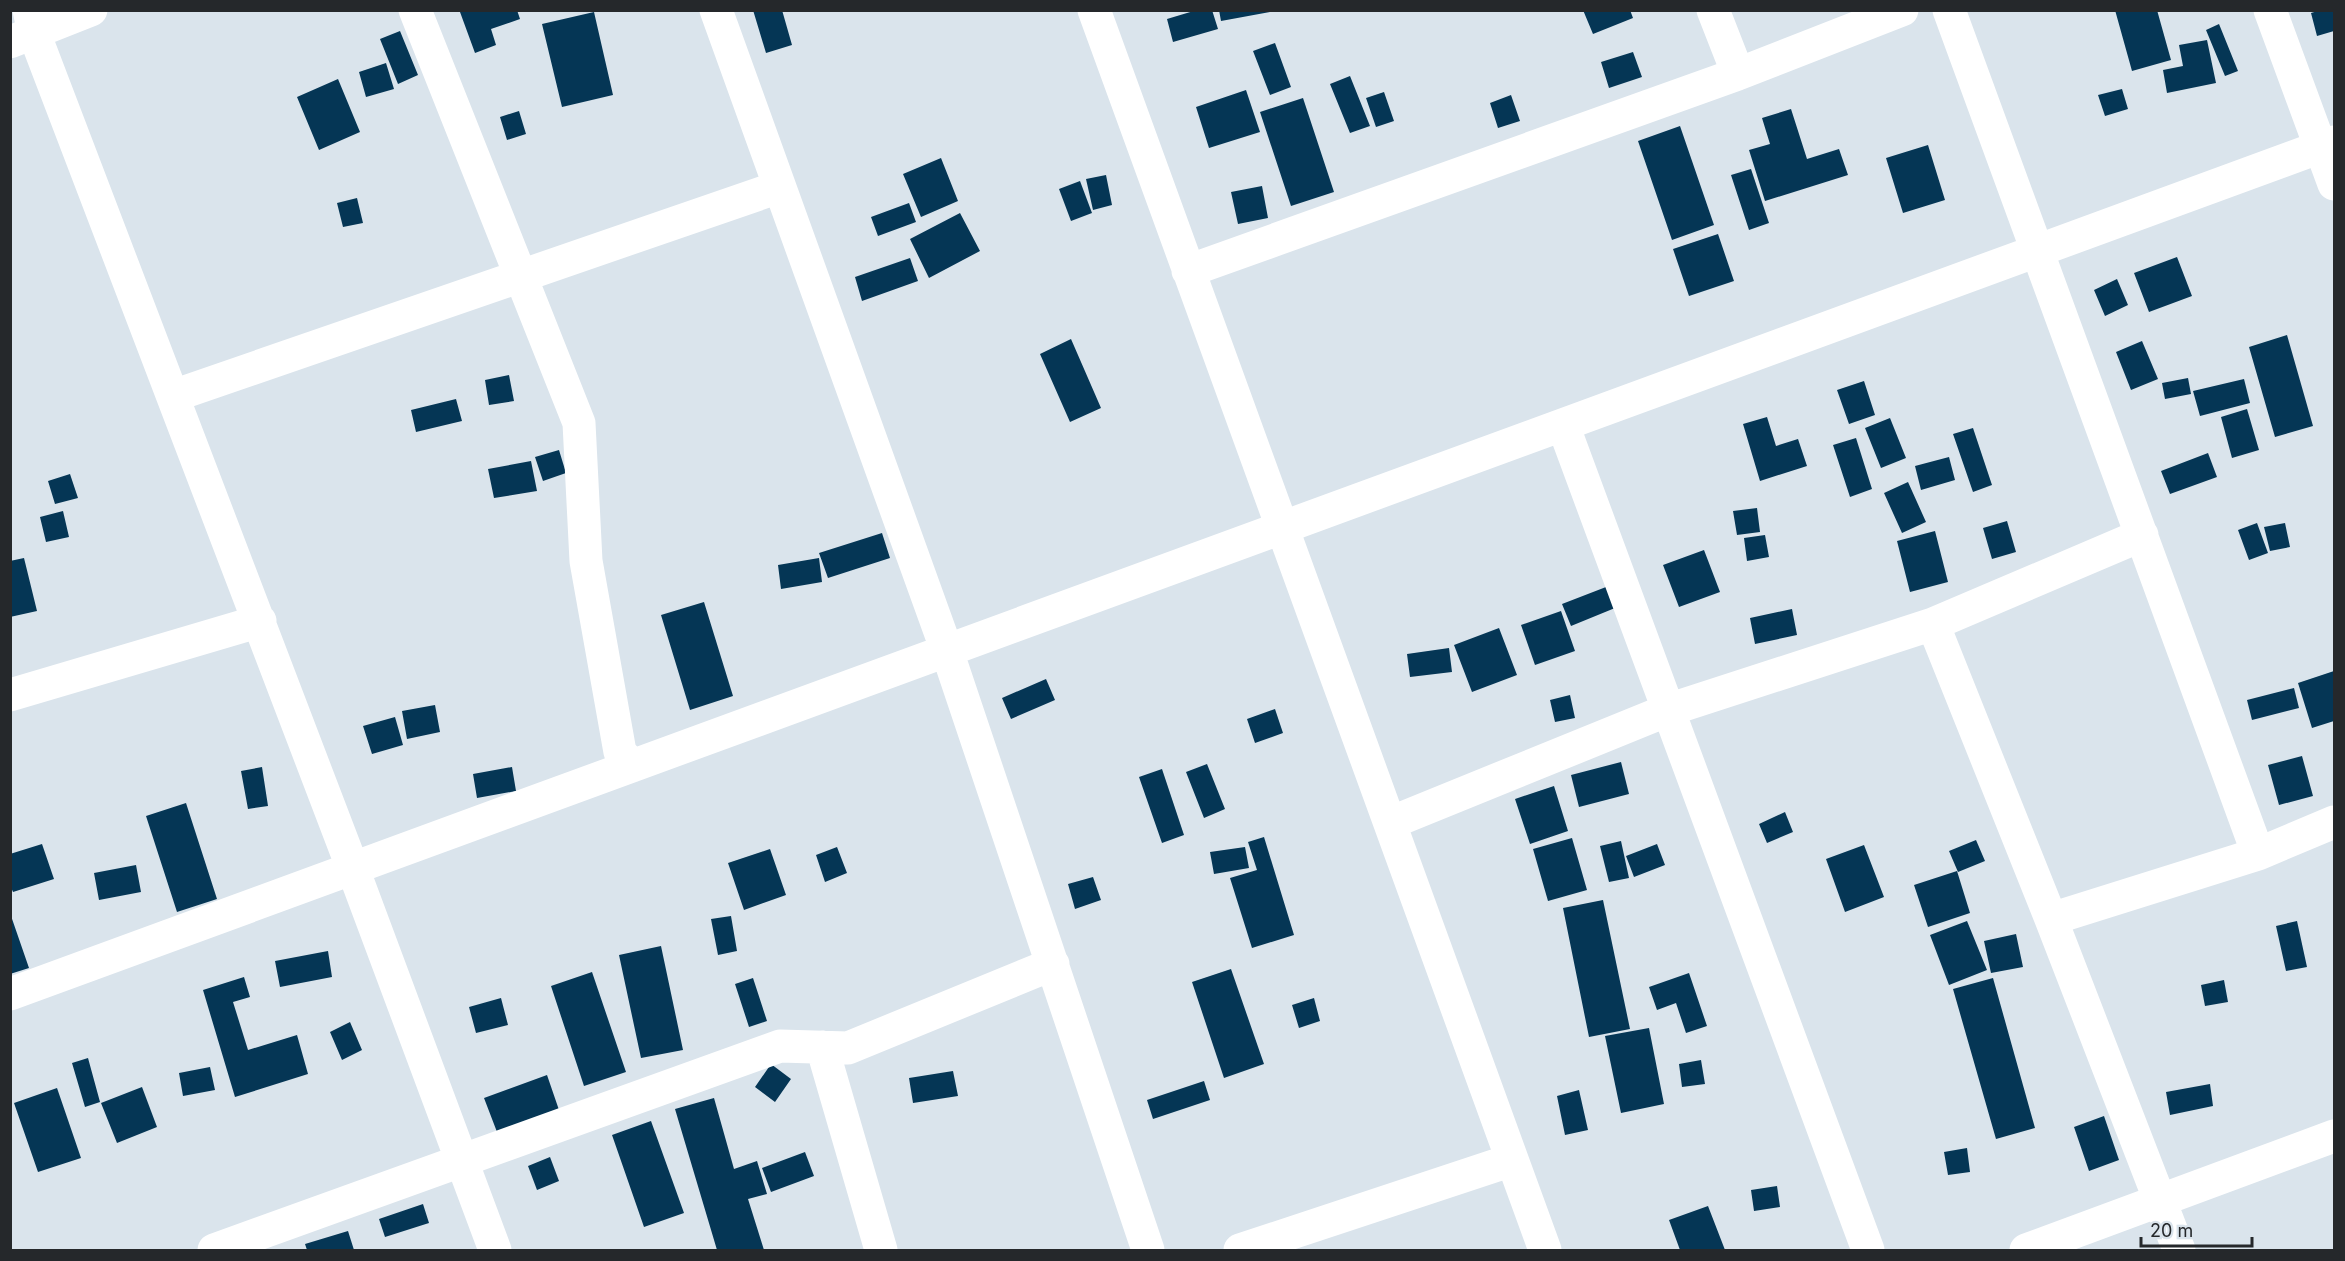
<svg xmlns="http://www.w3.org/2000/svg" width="2345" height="1261" viewBox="0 0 2345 1261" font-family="Inter,sans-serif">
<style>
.building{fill:#053655}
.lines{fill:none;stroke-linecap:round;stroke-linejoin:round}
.minor{stroke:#fff;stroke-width:33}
.tertiary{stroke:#fff;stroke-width:33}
</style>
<rect width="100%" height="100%" fill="#dae4ec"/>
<!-- building -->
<path class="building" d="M464,10H517L520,19L491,29L496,45L475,53L460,12Z
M753,10H782L792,45L766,53Z
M1197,10H1212L1218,29L1173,42L1167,19Z
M1219,10H1269L1270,12L1221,21Z
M1583,10H1630L1633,18L1593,34Z
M2115,10H2157L2171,60L2132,71Z
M2321,10H2334V31L2317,36L2311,13Z
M594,12L613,95L562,107L542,24Z
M2219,24L2238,71L2225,76L2206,30Z
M400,31L418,75L398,84L380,39Z
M2207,40L2216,83L2167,93L2163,70L2183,66L2179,45Z
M1275,43L1291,87L1270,95L1253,51Z
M1633,52L1642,77L1609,88L1601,62Z
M386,63L394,89L366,97L359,72Z
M1350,76L1370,126L1350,133L1330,84Z
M338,79L360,132L319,150L297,97Z
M2122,89L2128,109L2105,116L2098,95Z
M1246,90L1260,132L1209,148L1196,107Z
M1384,92L1394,121L1376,127L1366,98Z
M1511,95L1520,121L1498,128L1490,103Z
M1303,98L1334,192L1291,206L1260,112Z
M1791,109L1807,159L1839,149L1848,175L1765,201L1749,150L1770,144L1762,118Z
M519,111L526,134L507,140L500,117Z
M1680,126L1714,225L1672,240L1638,141Z
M1928,145L1945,200L1903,213L1886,158Z
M941,158L958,201L921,217L903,174Z
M1751,169L1769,223L1749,230L1731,175Z
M1106,175L1112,205L1093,210L1086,179Z
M1080,181L1092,213L1071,221L1059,189Z
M1262,186L1268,218L1238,224L1231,192Z
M357,198L363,223L343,227L337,203Z
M909,203L916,222L878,236L871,217Z
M960,213L980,251L929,278L910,239Z
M1718,234L1734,281L1689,296L1673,249Z
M2177,257L2192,296L2149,312L2134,273Z
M910,258L918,281L862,301L855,277Z
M2117,279L2128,305L2105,316L2094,290Z
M2287,335L2313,426L2275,437L2249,347Z
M1071,339L1101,408L1070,422L1040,354Z
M2142,341L2158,379L2131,390L2116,352Z
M509,375L514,401L489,405L485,380Z
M2188,378L2191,394L2165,399L2162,383Z
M2244,379L2250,403L2200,416L2193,391Z
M1864,381L1875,415L1849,424L1837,390Z
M456,399L462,421L416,432L411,410Z
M2247,409L2259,450L2232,458L2221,417Z
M1767,417L1776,446L1798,439L1807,466L1760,481L1743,424Z
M1890,418L1906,458L1881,468L1865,428Z
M1973,428L1992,485L1973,492L1953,434Z
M1856,438L1872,489L1850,497L1833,445Z
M559,450L566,473L543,481L535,457Z
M2208,453L2217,477L2170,494L2161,471Z
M1949,457L1955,480L1921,490L1915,466Z
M531,461L537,491L494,498L488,469Z
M70,474L78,498L55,504L48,481Z
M1908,482L1926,522L1902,533L1884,493Z
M1757,508L1760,532L1737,535L1733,511Z
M63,511L69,537L46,542L40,517Z
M2007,521L2016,552L1992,559L1983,528Z
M2257,523L2268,553L2249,560L2238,530Z
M2285,523L2290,547L2270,551L2264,527Z
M1935,531L1948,582L1910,592L1897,541Z
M882,533L890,558L828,578L819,553Z
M1765,535L1769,557L1747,561L1744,538Z
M1704,550L1720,592L1679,607L1663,565Z
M24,558L37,611L10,617V561Z
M819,558L822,582L781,589L778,565Z
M1606,587L1615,608L1571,626L1562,604Z
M704,602L733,696L690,710L661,615Z
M1792,609L1797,635L1755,644L1750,618Z
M1561,611L1575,651L1535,665L1521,625Z
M1499,628L1517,675L1472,692L1454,645Z
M1449,648L1452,672L1410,677L1407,654Z
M2334,671V721L2312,728L2298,683Z
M1046,679L1055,700L1011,719L1002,698Z
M2294,688L2299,708L2252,720L2247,700Z
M1570,695L1575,718L1555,722L1550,700Z
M435,705L440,732L407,739L402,711Z
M1275,709L1283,733L1255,743L1247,719Z
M395,717L403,745L372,754L363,726Z
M2302,756L2313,796L2279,805L2268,765Z
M1621,762L1629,794L1579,807L1571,775Z
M1207,764L1225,809L1204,818L1186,772Z
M262,767L268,806L248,809L241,771Z
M512,767L516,791L477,798L473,774Z
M1162,769L1184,835L1162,843L1139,777Z
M1554,786L1568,831L1530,844L1515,799Z
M186,803L217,899L177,912L146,816Z
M1785,812L1793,832L1767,843L1759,824Z
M1264,837L1294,935L1252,948L1230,878L1257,870L1248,842Z
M1572,838L1587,890L1548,901L1533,849Z
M1976,840L1985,861L1958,872L1949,851Z
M1621,841L1629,878L1609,882L1600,846Z
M42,844L54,879L13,892L10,885V854Z
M1657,844L1665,865L1634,877L1626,856Z
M1864,845L1884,897L1845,912L1826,859Z
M837,847L847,873L825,882L816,855Z
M1245,847L1249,868L1214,874L1210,852Z
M770,849L786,895L744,910L728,863Z
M136,865L141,892L99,900L94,873Z
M1957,871L1970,913L1928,927L1914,885Z
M1093,877L1101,900L1075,909L1068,884Z
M1603,900L1630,1029L1589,1037L1563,908Z
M10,913L29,968L10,974Z
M731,916L737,951L718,955L711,919Z
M1967,921L1987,970L1949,985L1930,935Z
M2297,921L2307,967L2286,971L2276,926Z
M2016,934L2023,967L1991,973L1984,941Z
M661,946L683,1050L641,1058L619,955Z
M328,951L332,977L280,987L275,961Z
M1231,969L1264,1064L1224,1078L1192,982Z
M592,972L626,1072L584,1086L551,986Z
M1689,973L1707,1026L1686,1033L1676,1003L1657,1010L1649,987Z
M244,977L250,997L233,1002L248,1050L297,1035L308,1074L235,1097L203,990Z
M753,978L767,1021L749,1027L735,984Z
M1993,978L2035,1128L1996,1139L1953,989Z
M2224,980L2228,1002L2205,1006L2201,985Z
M501,998L508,1025L476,1033L469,1007Z
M1314,998L1320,1021L1299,1028L1292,1005Z
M350,1022L362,1050L342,1060L330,1032Z
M1649,1028L1664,1104L1621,1113L1605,1036Z
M88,1058L100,1102L85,1107L72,1063Z
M1701,1060L1705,1084L1682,1087L1679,1064Z
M771,1064L791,1079L775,1102L755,1087Z
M210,1067L215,1090L183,1096L179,1073Z
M953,1071L958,1096L913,1103L909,1078Z
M547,1075L559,1110L497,1132L484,1098Z
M1204,1081L1210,1100L1153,1119L1147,1100Z
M2210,1084L2213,1106L2170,1115L2166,1092Z
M142,1087L157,1127L117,1143L101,1103Z
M57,1088L81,1158L38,1172L14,1103Z
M1579,1090L1588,1130L1565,1135L1557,1096Z
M714,1098L734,1169L757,1161L767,1194L748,1199L764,1250H717L675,1109Z
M2104,1116L2119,1160L2089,1171L2074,1127Z
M651,1121L684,1213L644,1227L612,1135Z
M1967,1148L1970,1172L1948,1175L1944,1152Z
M805,1152L814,1176L771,1192L762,1168Z
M550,1157L559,1181L537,1190L528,1166Z
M1777,1186L1780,1207L1754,1211L1751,1190Z
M423,1204L429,1223L385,1237L379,1219Z
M1708,1206L1725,1250H1680L1669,1220Z
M348,1231L354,1250H307L305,1244Z"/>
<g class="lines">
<!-- minor -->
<path class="minor" d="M29,10L34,33L353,869L495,1250
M415,10L579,423L586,561L620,752L632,766
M716,10L947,651L1148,1250
M1094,10L1545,1250
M1713,10L1738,74
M1949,10L2258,854
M10,42L91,10
M1188,271L1738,74L1902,10
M173,396L779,187
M1563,425L1868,1250
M1933,624L2051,919L2179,1250
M10,695L260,621
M1390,823L1668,710L1933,624L2142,535
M2051,919L2258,854L2334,822
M10,994L2334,142
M822,1047L881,1250
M214,1250L780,1046L848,1048L1053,964
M1240,1250L1512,1160
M2026,1250L2334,1136"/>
<!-- tertiary -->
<path class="tertiary" d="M2270,10L2334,184"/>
</g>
<!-- border -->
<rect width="2345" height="1261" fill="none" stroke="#25282b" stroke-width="24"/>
<!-- scale -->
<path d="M2141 1237v9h111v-9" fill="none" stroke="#25282b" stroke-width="3"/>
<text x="2150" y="1237" font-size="18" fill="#25282b" stroke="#dae4ec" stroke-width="4.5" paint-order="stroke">20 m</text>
</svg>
